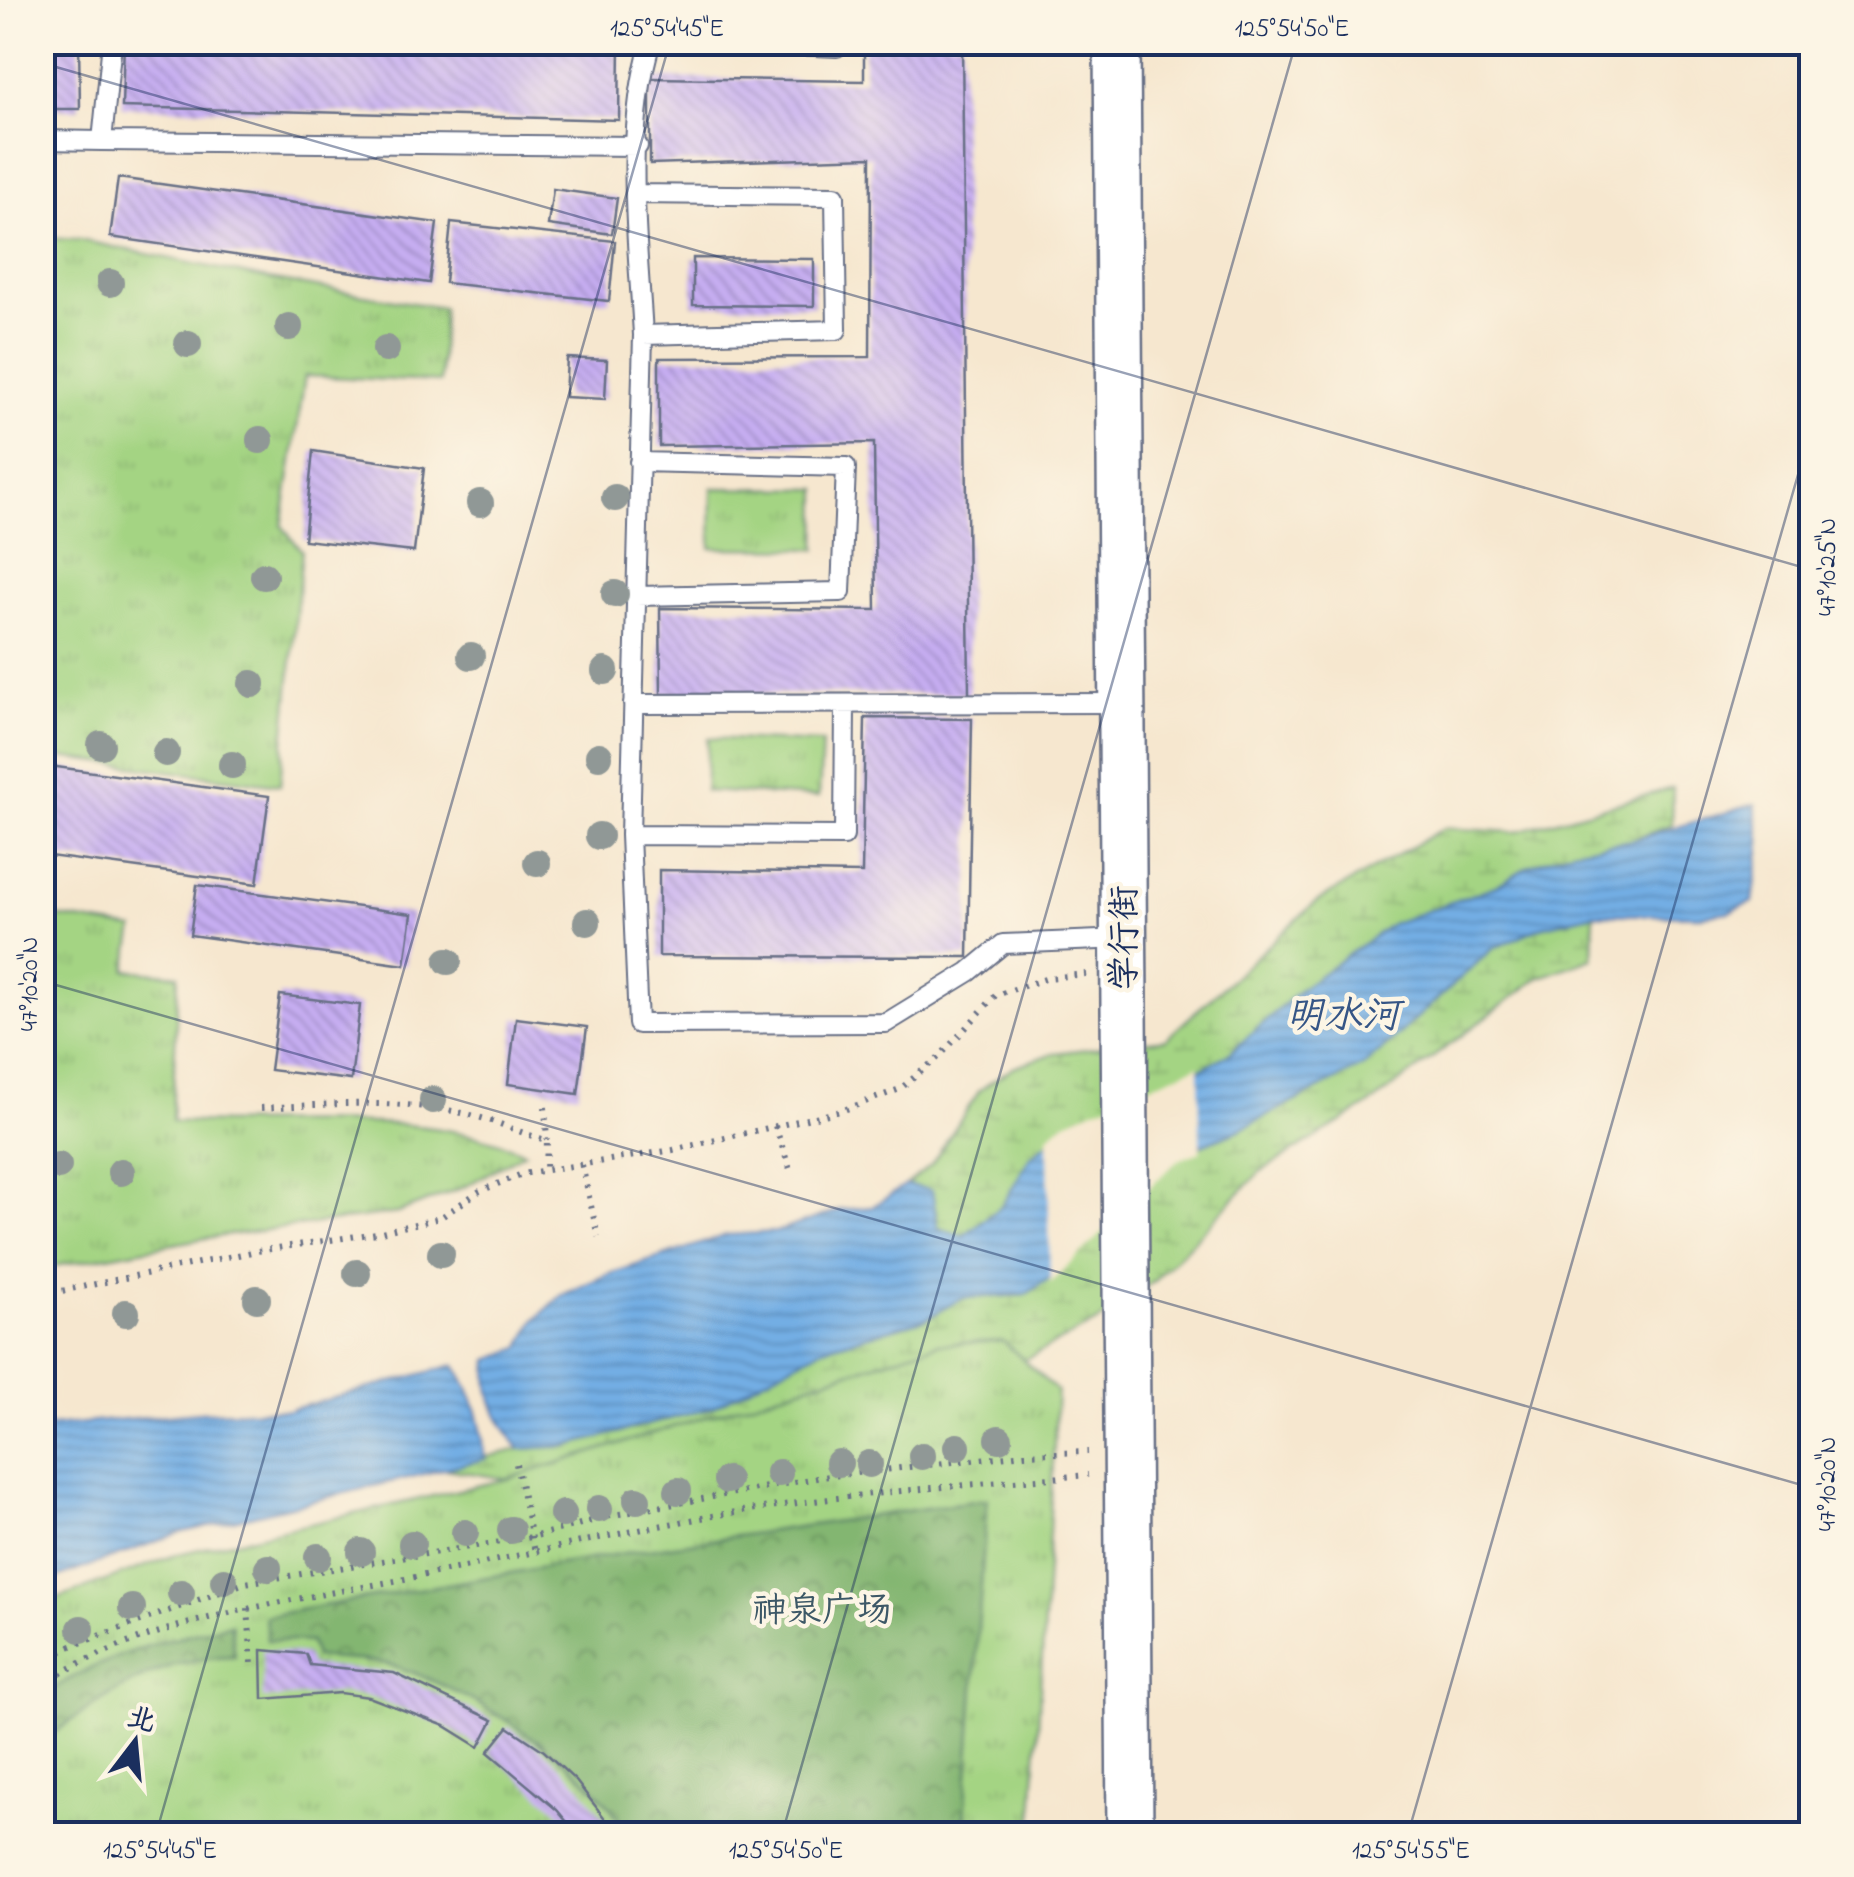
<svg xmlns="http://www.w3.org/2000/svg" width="1854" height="1877" viewBox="0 0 1854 1877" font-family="'Indie Flower','LXGW WenKai TC',sans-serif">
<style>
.grass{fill:url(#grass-tufts);stroke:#608270;stroke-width:2.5}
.forest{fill:url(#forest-crowns);stroke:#4f7268;stroke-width:2.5}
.wetland{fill:url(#wetland-marsh);stroke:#608270;stroke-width:2.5}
.water{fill:url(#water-rules);stroke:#476ea1;stroke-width:2.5}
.pier{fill:#f6e7cf}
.building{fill:url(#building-back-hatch)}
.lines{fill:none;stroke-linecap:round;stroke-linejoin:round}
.service-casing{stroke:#686f86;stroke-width:22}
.tertiary-casing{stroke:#686f86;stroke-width:50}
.path{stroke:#686f86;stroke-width:6;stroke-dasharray:2.5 8;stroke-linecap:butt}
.service{stroke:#fff;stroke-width:18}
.tertiary{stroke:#fff;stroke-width:45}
.tree{fill:#909896}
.ticks{fill:none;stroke:#1b2f5e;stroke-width:2.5;stroke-opacity:0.45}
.labels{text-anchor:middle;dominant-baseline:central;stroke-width:9;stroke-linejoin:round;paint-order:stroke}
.street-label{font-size:35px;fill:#1b2f5e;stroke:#fcf5e5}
.park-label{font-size:35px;fill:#3d5867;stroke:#fcf5e5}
.water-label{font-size:38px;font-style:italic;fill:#355586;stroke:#fcf5e5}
.neatline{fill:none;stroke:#1b2f5e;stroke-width:4}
.ticks-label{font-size:25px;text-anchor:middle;fill:#1b2f5e}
</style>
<defs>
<pattern id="grass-tufts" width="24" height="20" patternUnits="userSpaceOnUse" patternTransform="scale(2.5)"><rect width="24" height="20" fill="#a4d483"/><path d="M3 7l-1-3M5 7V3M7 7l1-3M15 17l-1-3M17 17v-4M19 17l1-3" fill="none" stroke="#8db674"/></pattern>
<pattern id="forest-crowns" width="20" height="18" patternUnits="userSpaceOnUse" patternTransform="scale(2.5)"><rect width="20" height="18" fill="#83b671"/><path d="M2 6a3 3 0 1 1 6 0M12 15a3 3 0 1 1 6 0" fill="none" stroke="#6a9460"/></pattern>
<pattern id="wetland-marsh" width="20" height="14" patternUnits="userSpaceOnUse" patternTransform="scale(2.5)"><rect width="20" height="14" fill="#a4d483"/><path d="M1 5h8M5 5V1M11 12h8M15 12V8" fill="none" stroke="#8db674"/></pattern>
<pattern id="water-rules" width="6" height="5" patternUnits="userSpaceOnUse" patternTransform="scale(2.5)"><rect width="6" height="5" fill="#73aee4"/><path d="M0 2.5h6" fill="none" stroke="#5e8ebc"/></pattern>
<pattern id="building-back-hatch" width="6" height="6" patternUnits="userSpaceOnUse" patternTransform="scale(2.5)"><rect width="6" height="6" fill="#c6adf1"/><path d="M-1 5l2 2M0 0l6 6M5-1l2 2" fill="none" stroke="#a08dc6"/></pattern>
</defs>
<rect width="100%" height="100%" fill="#fcf5e5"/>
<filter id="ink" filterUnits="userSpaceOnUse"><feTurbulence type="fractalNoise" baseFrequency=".01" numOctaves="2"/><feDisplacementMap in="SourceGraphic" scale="20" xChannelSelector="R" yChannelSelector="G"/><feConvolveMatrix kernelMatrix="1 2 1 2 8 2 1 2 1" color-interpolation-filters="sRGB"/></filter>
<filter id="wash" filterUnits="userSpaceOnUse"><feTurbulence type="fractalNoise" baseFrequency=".0048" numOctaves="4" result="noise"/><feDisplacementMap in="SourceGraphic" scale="40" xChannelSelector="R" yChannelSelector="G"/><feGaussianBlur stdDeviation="2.25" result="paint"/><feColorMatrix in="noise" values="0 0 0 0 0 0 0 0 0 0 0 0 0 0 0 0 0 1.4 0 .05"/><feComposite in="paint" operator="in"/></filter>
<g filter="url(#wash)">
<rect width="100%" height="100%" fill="#f6e7cf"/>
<!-- grass -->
<path class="grass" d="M43,238L80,240L268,279L443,308L440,382L305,376L282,526L302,551L280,785L43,755Z
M712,488L818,489L817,549L711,548Z
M708,738L822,743L819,797L705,791Z
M42,914L134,929L126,970L178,975L172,1121C289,1129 415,1106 525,1152L464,1187L398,1213L206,1238L43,1268Z
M1003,1341L1057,1391L1032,1834H43V1604L178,1554L507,1479L938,1344Z"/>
<!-- forest -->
<path class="forest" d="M987,1499L964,1834H627C596,1767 469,1691 400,1668C375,1659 342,1660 315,1657L310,1642L267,1640L265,1616L641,1550Z
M231,1624L235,1656C153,1658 107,1696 43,1741V1695C100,1657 164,1639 231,1624Z"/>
<!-- wetland -->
<path class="wetland" d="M1673,788L1672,825L1633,840L1572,850L1529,866L1496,886L1391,924L1302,988L1229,1054L1030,1157L1002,1206L963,1236L938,1228L906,1185L931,1165L980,1090L1013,1067L1055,1053L1166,1039L1316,902L1444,828L1514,832Z
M1594,914L1593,958L1538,978L1375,1101L1260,1172L1155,1280L1097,1322L1024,1360L1003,1341L938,1344L507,1479L440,1468L520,1449L567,1446L710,1408L823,1348L926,1319L962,1298L1025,1295L1176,1155L1239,1130L1365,1065L1492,949L1540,927Z"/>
<!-- water -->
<path class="water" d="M1755,804L1761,845L1753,902L1728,912L1701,916L1594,914L1540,927L1492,949L1365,1065L1239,1130L1175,1155L1051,1277L1025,1295L962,1298L926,1319L823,1348L710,1408L567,1446L520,1449C497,1420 485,1397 489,1360L520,1348L535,1320L562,1295L604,1276L727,1235L776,1232L840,1210L872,1207L906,1185L932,1190L938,1228L963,1236L1002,1206L1030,1157L1068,1126L1179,1081L1229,1054L1302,988L1391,924L1496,886L1529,866L1572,850L1633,840Z
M455,1365C475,1396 482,1423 485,1459L179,1533L43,1583V1427L200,1412L289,1410Z"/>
<!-- pier -->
<path class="pier" d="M1199,1065L1200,1152L1178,1160L1050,1283L1048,1136L1066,1121Z"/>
<g id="blocks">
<!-- building -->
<path class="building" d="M42,42H79L80,109H42Z
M124,42H620L619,120L122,107Z
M864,42H962L969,694H661L660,608L876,610L874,443L659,446V358L870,357L871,157L650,164V78L864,81Z
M118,178L437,223L429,283L110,237Z
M553,189L617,198L612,234L548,225Z
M451,223L615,241L609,301L445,283Z
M693,258L814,259V306L693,305Z
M567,358L607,360L605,399L565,397Z
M313,451L424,468L414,552L304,540Z
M865,718L972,719L968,957L659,956V870L862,873Z
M42,765L269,796L257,884L42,855Z
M197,885L412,914L405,965L190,935Z
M280,995L360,1005L351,1080L270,1070Z
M516,1018L587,1027L578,1094L508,1084Z
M262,1650L306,1654L310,1665L394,1673L493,1720L479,1747L445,1726L369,1697L340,1693L263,1699Z
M508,1727L544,1751L576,1781L617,1834H577L557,1810L488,1752Z"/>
</g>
</g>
<g filter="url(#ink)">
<use href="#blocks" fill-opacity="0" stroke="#686f86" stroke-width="2.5"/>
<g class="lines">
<defs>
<path id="service" d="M721,42L837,47V42
M42,140L102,141L112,42
M102,141L638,146
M635,194L835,196L837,330L643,335C638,244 623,131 651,42
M643,335L630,835L638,1024L886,1023L969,972L1003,944L1123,939
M636,596L841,592L846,467L639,462
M633,704L1124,703
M630,835L844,836L845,704"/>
<path id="tertiary" d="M1117,42L1130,1834"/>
</defs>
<!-- service casing -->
<use href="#service" class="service-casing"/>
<!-- tertiary casing -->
<use href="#tertiary" class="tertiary-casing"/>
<!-- path -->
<path class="path" d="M545,1107L547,1140
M261,1108C333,1104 418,1097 488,1120C508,1126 525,1135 547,1140L546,1170
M775,1126L792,1175
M582,1165L598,1237
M42,1295L257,1251L377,1233L440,1218L478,1192L522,1174L673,1150L841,1111L900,1089L940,1056L996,995L1048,978L1086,974
M516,1464L535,1552
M248,1608L252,1665
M42,1662L69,1647L245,1583L532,1537L614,1515L822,1477L1024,1454L1088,1452
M42,1684C156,1615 292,1602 420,1576C507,1559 593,1538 680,1522C815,1496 952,1486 1088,1475"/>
<!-- service -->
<use href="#service" class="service"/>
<!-- tertiary -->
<use href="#tertiary" class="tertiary"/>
</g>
<!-- trees -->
<g class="tree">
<circle cx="110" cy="283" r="14"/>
<circle cx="289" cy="327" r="14"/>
<circle cx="188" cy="344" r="14"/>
<circle cx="386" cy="349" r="14"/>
<circle cx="260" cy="440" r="14"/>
<circle cx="615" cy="498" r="14"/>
<circle cx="480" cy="503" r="14"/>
<circle cx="264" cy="576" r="14"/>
<circle cx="615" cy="594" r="14"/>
<circle cx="471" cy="656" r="14"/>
<circle cx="605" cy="671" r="14"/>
<circle cx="252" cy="684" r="14"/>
<circle cx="101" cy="745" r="14"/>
<circle cx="166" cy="753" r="14"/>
<circle cx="599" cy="756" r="14"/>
<circle cx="232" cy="765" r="14"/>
<circle cx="599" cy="836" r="14"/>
<circle cx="537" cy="863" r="14"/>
<circle cx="587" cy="922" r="14"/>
<circle cx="448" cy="961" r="14"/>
<circle cx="433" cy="1100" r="14"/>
<circle cx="58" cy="1166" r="14"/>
<circle cx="121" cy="1172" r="14"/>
<circle cx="441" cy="1254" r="14"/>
<circle cx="357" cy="1273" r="14"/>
<circle cx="257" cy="1299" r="14"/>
<circle cx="126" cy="1313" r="14"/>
<circle cx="999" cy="1439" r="14"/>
<circle cx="957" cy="1447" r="14"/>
<circle cx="922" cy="1456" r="14"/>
<circle cx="839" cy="1463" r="14"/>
<circle cx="869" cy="1464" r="14"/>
<circle cx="779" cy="1473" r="14"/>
<circle cx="727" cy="1480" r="14"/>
<circle cx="678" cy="1491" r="14"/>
<circle cx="637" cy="1500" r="14"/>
<circle cx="599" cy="1509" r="14"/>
<circle cx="563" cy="1514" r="14"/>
<circle cx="511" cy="1530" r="14"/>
<circle cx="465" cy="1533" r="14"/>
<circle cx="412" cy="1544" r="14"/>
<circle cx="361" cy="1552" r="14"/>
<circle cx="318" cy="1557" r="14"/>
<circle cx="268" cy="1568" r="14"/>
<circle cx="224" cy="1581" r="14"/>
<circle cx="181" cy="1593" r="14"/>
<circle cx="132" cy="1608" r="14"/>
<circle cx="81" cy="1629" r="14"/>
</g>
</g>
<!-- ticks -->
<path class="ticks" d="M42,50L45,42M42,63L1812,570M42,981L1812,1488M156,1834L670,42M782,1834L1296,42M1408,1834L1812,426"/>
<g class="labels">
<!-- street labels -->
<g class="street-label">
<text transform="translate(1126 938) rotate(-90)">学行街</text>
</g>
<!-- park labels -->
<g class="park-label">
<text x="822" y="1612">神泉广场</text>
</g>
<!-- water labels -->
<g class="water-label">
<text x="1343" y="1018">明水河</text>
</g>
</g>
<!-- margin -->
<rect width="1854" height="1877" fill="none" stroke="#fcf5e5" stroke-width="110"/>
<!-- north arrow -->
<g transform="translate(135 1742) rotate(16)" stroke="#fcf5e5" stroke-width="8" paint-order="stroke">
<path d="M0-8L18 38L0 25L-18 38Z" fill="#1b2f5e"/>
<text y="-15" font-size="28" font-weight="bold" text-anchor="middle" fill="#1b2f5e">北</text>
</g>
<rect x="55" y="55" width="1744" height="1767" class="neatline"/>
<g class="ticks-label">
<text x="667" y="36">125°54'45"E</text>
<text x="1292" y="36">125°54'50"E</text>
<text transform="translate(1826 567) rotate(-90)" y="9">47°10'25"N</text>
<text transform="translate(28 984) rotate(-90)" y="9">47°10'20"N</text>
<text transform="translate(1826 1484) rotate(-90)" y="9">47°10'20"N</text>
<text x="160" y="1858">125°54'45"E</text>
<text x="786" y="1858">125°54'50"E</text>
<text x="1411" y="1858">125°54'55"E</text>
</g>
</svg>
